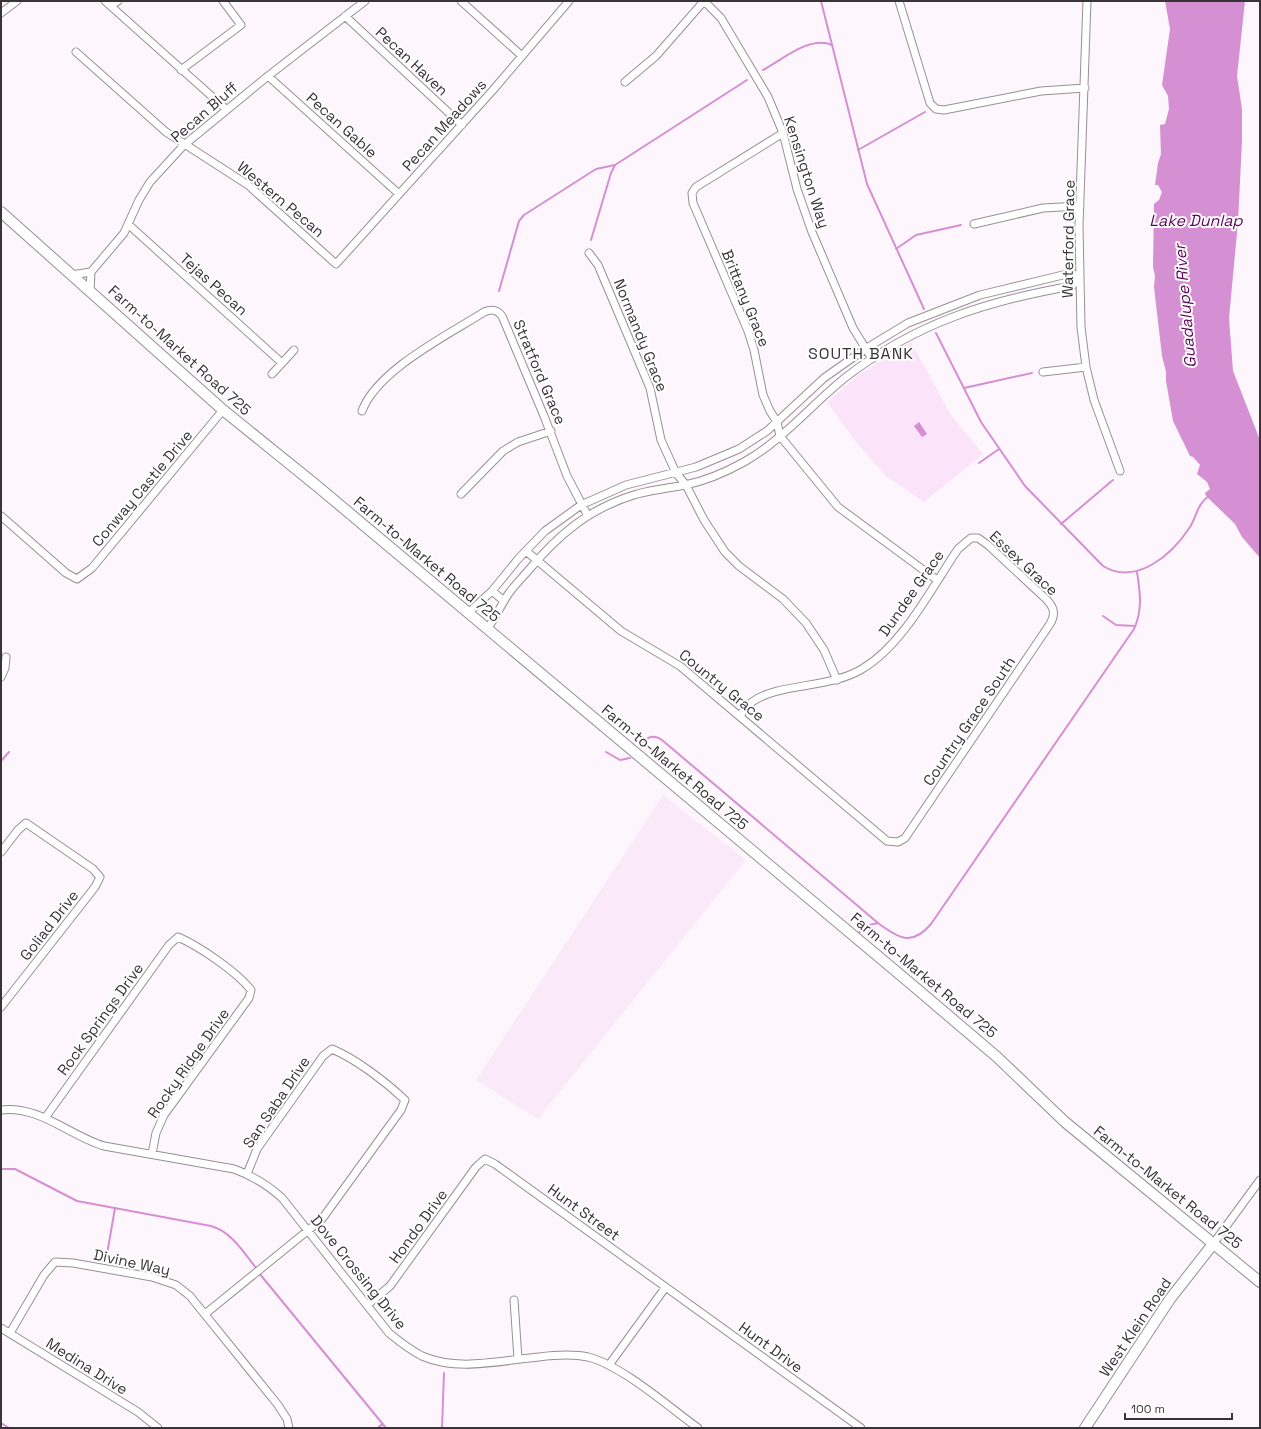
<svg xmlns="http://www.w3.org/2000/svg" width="1261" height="1429" viewBox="0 0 1261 1429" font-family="'Space Grotesk',sans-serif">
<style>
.built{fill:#faeaf9}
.green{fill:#fbe3f9}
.water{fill:#d58fd3}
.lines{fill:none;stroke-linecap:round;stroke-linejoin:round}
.stream{stroke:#d58fd3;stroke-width:2}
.street-casing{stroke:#988f97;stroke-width:9}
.secondary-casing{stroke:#988f97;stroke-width:12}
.street{stroke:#fff;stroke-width:7}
.secondary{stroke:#fff;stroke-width:10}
.labels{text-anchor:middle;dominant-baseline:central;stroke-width:4;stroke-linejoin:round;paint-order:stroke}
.street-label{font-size:15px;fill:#383437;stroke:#fff}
.water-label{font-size:16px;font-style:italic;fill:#5e065f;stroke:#fff}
.neighbourhood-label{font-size:16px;letter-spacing:1px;fill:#383437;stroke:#fff}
</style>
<rect width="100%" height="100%" fill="#fef6fd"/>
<!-- built -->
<path class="built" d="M663,795L746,860L538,1119L476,1080Z"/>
<!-- green -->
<path class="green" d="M911,342L951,415L983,454L924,502L886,476L856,442L827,402L856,377Z"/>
<!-- water -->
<path class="water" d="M1165,1H1245L1237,76L1242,109V141L1238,222L1229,318L1233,371L1260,440V558L1242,537L1235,524L1206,496L1205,493L1210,489L1207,482L1197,474L1200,465L1193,457L1190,456L1173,421L1166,381V372L1162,356L1154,287L1155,276L1153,267L1154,204L1159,200L1162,192L1158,185H1155L1158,163L1161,154L1160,125L1165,124L1169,109L1168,96L1162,85L1170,29Z
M919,422L927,434L922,437L914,426Z"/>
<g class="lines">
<!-- stream -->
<path class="stream" d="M821,1L867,184L924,309
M763,70C782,60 810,35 832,45
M858,150L925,112
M591,240L611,173L615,165
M896,249L916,235L961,225
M499,291L519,221L524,215L596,169L615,165L747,80
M936,333L981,422L1025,486L1103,566C1136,586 1172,555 1190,527C1197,516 1197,504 1209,496
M964,388L1032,373
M979,463L999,449
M1061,524L1113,480
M1103,616L1116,625L1135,626
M640,745C647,737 653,734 662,740L878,923C898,938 912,947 931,924L1134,629C1143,610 1140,591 1137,572
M606,752L620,760L630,758
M1,761L9,752
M858,934L865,926L878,923
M1,1169H15L77,1201L211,1226C232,1232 243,1252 257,1269
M106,1260L115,1208
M259,1273L386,1428
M1,1423L9,1428
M378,1428L382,1424
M442,1428L444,1373"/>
<defs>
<path id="street" d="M105,1L226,109
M461,1L522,56
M704,1L721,18L768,97L783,133L797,189L812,232L853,328L872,359
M899,1L930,103L936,109L944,110L1041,91L1085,88
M1087,1L1079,226L1081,327L1086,367L1094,400L1120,471
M111,6L118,1
M1,13L17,1
M345,16L462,125
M76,52L166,132L248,185L336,264L493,90L569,1
M181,70L241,25L223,1
M268,76L399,194
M625,82L656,56L704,1
M783,133L696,187L692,193L693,203L748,331L754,350L763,395L770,411L777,422L780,436L838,507L937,580
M974,224L1043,208L1080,206
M129,225L282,363
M589,253L598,265L650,388L661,440L676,473L686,485L704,520L725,552L739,566L783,599L806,623L824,650L837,680
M71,275L91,272L124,233L139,200L150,182L184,145L268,76L365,1
M90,291L91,272
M1043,372L1086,367
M272,374L294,350
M362,411C377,370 448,335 484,312C491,309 497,309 502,316L544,416L567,476L588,516
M461,494L503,451L518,442L551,431
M1,516L66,573L77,579L92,568L223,410
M526,551L621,631L680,666L887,841L898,842L905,838L1050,624C1056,614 1054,607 1046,599L988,545L978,538H971L958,549C932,587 903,645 862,669C829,689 777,683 752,702C747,706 743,711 740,716
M492,591L504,601
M468,613L492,591L519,558L545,531L581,505L626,485L696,467L739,449L767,431L824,378L865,349L908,323L980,295L1071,273L1079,277L1072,286C987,301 916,323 846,377C812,404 783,440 744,462C726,472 705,481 685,485C669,488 653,490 637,494C589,508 558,535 527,572C520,580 512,588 507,596C500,607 495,619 487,629
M1,677L5,668L6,657
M1,852L18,830L26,823L93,869L100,877L95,887L1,1007
M1,1110C39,1105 70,1136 104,1146L234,1169C253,1176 268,1185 282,1198L389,1333C400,1342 410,1350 422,1356C459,1372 501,1360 539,1357C555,1355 573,1354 588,1357C621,1365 669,1407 698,1428
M45,1118L169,945L178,937C199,946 237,972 251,990L249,998L164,1115L156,1133L152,1154
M1213,1244L1260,1180
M514,1300L518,1359
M367,1305L390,1286L476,1167L485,1159L495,1164L861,1428
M205,1314L322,1219L401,1110L405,1100C386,1082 356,1059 332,1049L323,1056L257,1149L247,1174
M1,1328L138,1412L158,1428
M10,1333L44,1275L55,1262L73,1263L152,1277L176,1285L190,1296L278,1405L287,1419L289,1428
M609,1365L665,1288"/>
<path id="secondary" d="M1,212L223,410L317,486L910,983L997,1057L1065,1122L1260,1282
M1085,1428L1170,1299L1213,1244"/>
</defs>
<!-- street casing -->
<use href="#street" class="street-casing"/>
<!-- secondary casing -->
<use href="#secondary" class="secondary-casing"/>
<!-- street -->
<use href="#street" class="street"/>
<!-- secondary -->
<use href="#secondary" class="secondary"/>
</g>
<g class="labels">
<!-- street labels -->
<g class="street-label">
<text transform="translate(412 61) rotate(43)">Pecan Haven</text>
<text transform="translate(204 112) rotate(-41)">Pecan Bluff</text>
<text transform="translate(342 125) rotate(42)">Pecan Gable</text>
<text transform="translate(444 125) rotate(-48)">Pecan Meadows</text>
<text transform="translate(807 172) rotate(72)">Kensington Way</text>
<text transform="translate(281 199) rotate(40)">Western Pecan</text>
<text transform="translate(1068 239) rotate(-89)">Waterford Grace</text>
<text transform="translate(214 284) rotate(42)">Tejas Pecan</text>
<text transform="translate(746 298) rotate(68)">Brittany Grace</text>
<text transform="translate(641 335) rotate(68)">Normandy Grace</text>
<text transform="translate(180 350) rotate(42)">Farm-to-Market Road 725</text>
<text transform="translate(540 372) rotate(67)">Stratford Grace</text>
<text transform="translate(142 488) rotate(-50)">Conway Castle Drive</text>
<text transform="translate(427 559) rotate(40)">Farm-to-Market Road 725</text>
<text transform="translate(1024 563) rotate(43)">Essex Grace</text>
<text transform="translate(911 593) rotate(-55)">Dundee Grace</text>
<text transform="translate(722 685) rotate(39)">Country Grace</text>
<text transform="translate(969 721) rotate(-56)">Country Grace South</text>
<text transform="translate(675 767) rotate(40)">Farm-to-Market Road 725</text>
<text transform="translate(49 925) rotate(-52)">Goliad Drive</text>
<text transform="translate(924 975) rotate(40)">Farm-to-Market Road 725</text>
<text transform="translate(100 1019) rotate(-54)">Rock Springs Drive</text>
<text transform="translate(188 1063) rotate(-55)">Rocky Ridge Drive</text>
<text transform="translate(276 1102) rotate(-56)">San Saba Drive</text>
<text transform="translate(1168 1187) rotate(39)">Farm-to-Market Road 725</text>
<text transform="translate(584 1212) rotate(36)">Hunt Street</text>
<text transform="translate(418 1226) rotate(-54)">Hondo Drive</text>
<text transform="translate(132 1262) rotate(12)">Divine Way</text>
<text transform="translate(359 1272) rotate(51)">Dove Crossing Drive</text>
<text transform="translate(1135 1327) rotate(-56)">West Klein Road</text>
<text transform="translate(771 1347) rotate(36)">Hunt Drive</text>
<text transform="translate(87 1366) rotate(32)">Medina Drive</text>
</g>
<!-- water labels -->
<g class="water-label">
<text x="1196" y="220">Lake Dunlap</text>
<text transform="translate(1185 306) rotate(-95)">Guadalupe River</text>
</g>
<!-- neighbourhood labels -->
<g class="neighbourhood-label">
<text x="861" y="353">SOUTH BANK</text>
</g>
</g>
<!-- border -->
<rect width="1261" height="1429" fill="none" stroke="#383437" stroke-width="4"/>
<!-- scale -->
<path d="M1125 1413v6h107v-6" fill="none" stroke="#383437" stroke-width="2"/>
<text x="1131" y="1413" font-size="12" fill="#383437" stroke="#ffffff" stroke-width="3" paint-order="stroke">100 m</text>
</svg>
